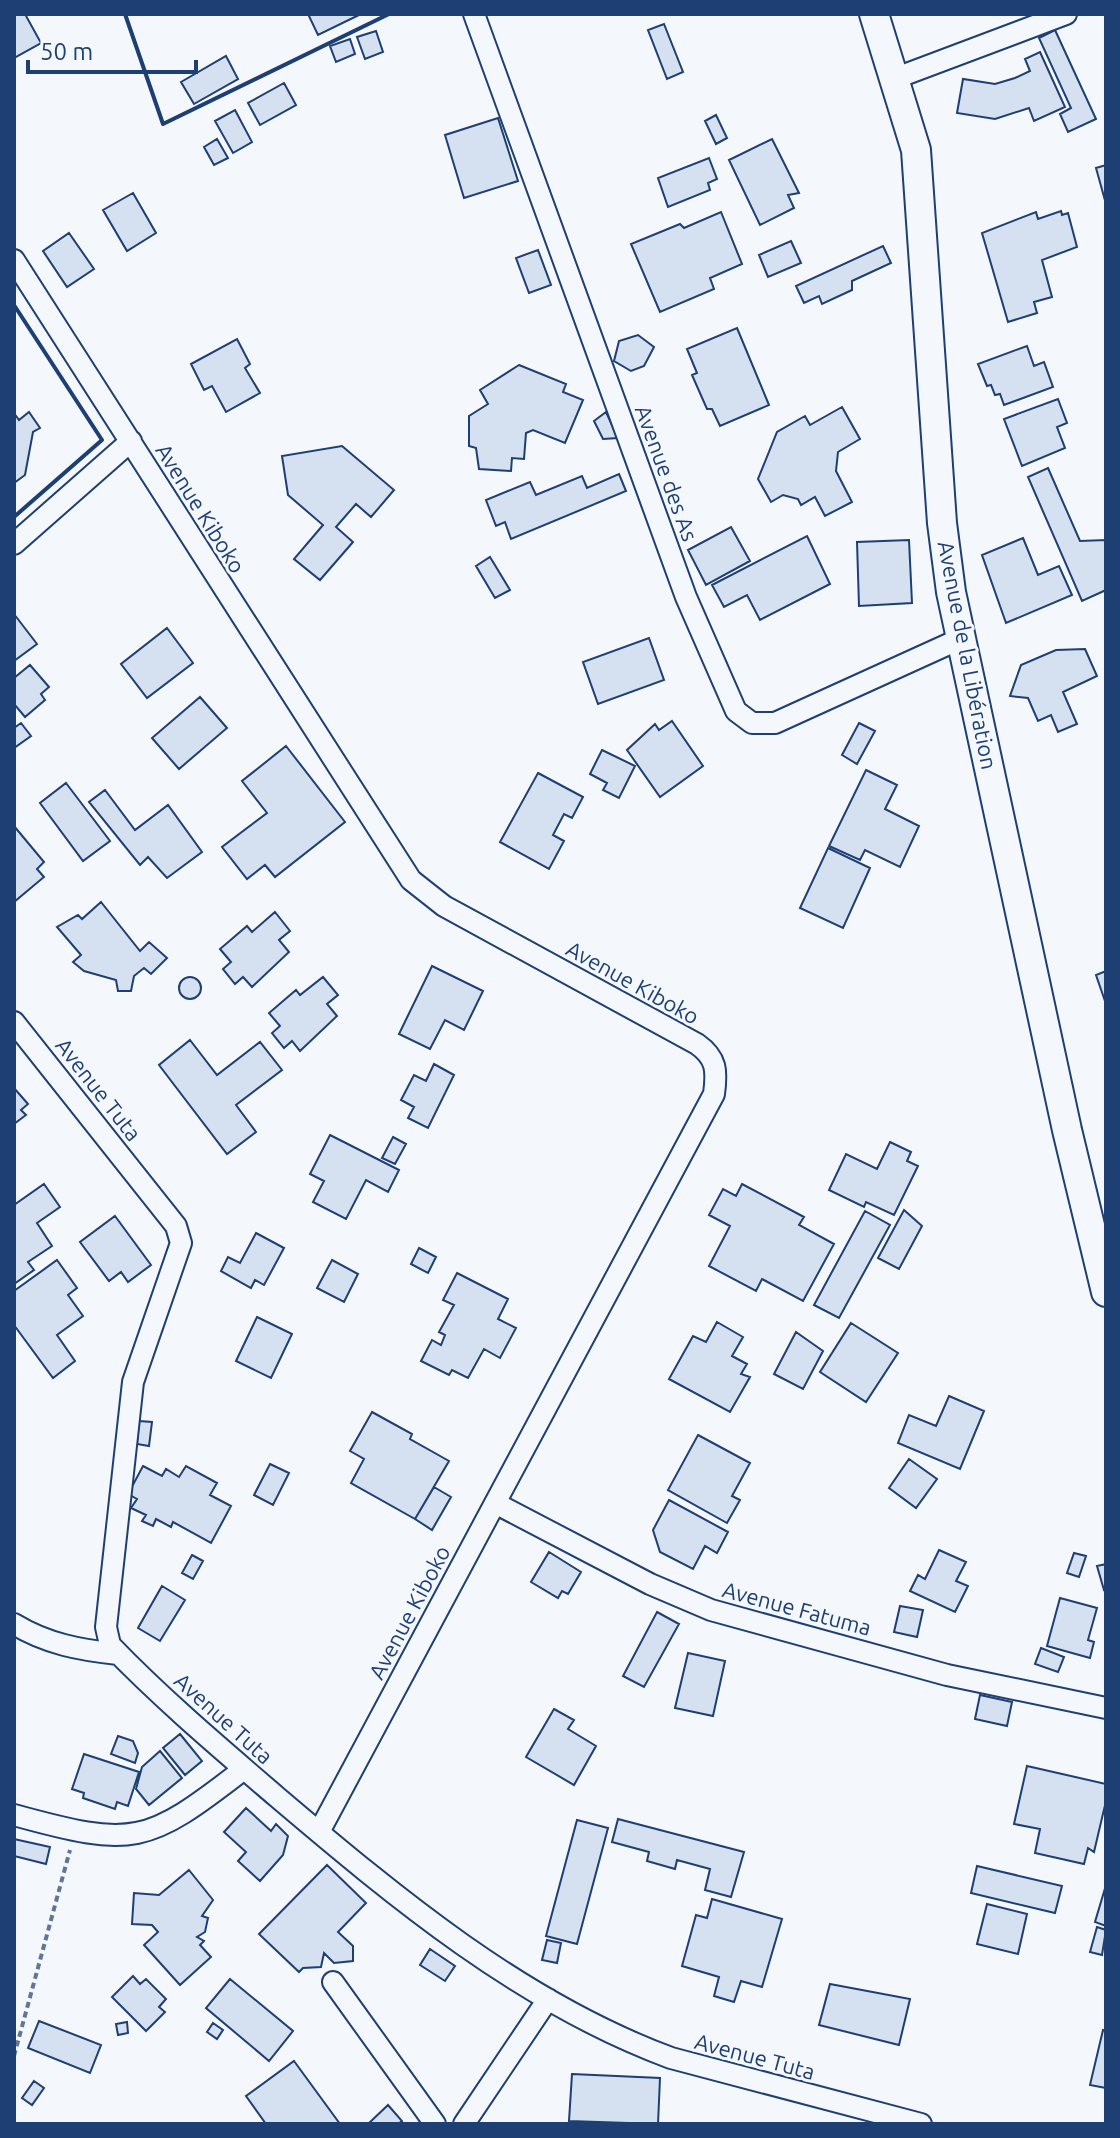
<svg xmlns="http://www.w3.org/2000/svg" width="1120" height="2138" viewBox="0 0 1120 2138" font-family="Ubuntu,sans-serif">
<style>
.building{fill:#d5e0f0;stroke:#1d3f73;stroke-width:2}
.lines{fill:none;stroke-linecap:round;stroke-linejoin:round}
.street-casing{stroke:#1d3f73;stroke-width:24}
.secondary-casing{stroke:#1d3f73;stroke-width:32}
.path{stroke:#5e769c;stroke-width:4;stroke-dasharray:6 4;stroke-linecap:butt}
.street{stroke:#f4f7fb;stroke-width:20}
.secondary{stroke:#f4f7fb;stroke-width:28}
.wall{stroke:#1d3f73;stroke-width:4}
.labels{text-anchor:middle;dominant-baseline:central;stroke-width:6;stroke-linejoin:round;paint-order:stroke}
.street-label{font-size:22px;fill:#1d3f73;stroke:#f4f7fb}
</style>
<rect width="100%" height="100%" fill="#f4f7fb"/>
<!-- building -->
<path class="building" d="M14,14H25L41,43L14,58Z
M308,14H361L318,35Z
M664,24L683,72L667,79L648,30Z
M1055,30L1096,119L1068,132L1060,114L1071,108L1039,38Z
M376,31L383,52L365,59L357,37Z
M350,39L355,54L336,62L330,46Z
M1040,52L1065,107L1034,121L1029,108L995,119L957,113L963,79L995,84L1015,78L1030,71L1025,59Z
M226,56L238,79L194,104L181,82Z
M284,83L296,105L260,125L248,103Z
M235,110L252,142L233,153L215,121Z
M716,115L727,138L716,144L705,121Z
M498,118L518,181L464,198L445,135Z
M217,139L228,158L214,165L204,147Z
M772,139L799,193L788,195L794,208L760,225L729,160Z
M709,158L717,179L708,183L710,190L668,207L658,178Z
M1106,165V204L1096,168Z
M133,193L156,233L127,251L103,210Z
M1061,211L1062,215L1068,213L1077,247L1042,260L1052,297L1034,302L1037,313L1008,322L982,233L1036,212L1038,219Z
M721,212L742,264L710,278L714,289L660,312L631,244L680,224L684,228Z
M69,233L94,269L67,287L43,251Z
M791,241L801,263L768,277L759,255Z
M883,246L891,263L852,281V290L822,304L819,296L804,303L796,286Z
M538,250L551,285L529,293L516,258Z
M737,328L769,405L720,426L712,409H707L692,375L697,373L687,349Z
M638,335L654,347L644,366L631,371L614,361L619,341Z
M237,339L250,364L245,368L260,393L226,412L212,386L204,390L191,364Z
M1027,346L1034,366L1044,362L1053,387L1004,405L1000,394L995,395L991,385L987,386L978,364Z
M519,365L566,384L563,392L583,400L565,443L533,430L526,433L524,459L512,458L511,471L479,469L476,448L469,446V416L488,404L480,390Z
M1058,399L1067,423L1057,427L1065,448L1022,466L1004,419Z
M842,407L860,439L838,452L836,471L852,502L825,516L815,497L801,505L798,499L783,495L771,502L758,479L777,432L805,416L810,425Z
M29,412L40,428L33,432L25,475L14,483V413L19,420Z
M606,412L618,438L603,439L594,421Z
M342,446L394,490L371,517L356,504L336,527L353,542L320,580L294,559L323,525L288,495L282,456Z
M1048,468L1080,541L1106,540V590L1082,601L1028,477Z
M619,474L626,491L511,539L505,522L496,526L486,500L530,482L536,495L582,476L587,488Z
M731,527L750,561L706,585L688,550Z
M807,536L830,584L760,620L747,595L724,607L712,585Z
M1023,538L1038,575L1059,566L1072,595L1006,623L982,555Z
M909,540L912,603L859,606L857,542Z
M490,557L510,590L495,598L476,566Z
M14,614L37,644L14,661Z
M167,628L193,663L147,698L121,664Z
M649,638L664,680L598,704L583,662Z
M1085,649L1097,676L1063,692L1077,724L1058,732L1051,715L1038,721L1028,698L1010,696L1021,665L1056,650Z
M30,665L49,687L41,694L45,700L25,717L14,704V678Z
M200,697L227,728L179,769L152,738Z
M672,721L703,766L660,797L627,750L655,724L659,730Z
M21,723L31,736L14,748V728Z
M859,723L875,731L857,764L842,755Z
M286,746L345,822L275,877L265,865L247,879L222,847L267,813L242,781Z
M602,750L635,766L619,798L603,790L607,783L590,774Z
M866,770L897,785L885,809L919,826L900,867L865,850L860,860L829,846Z
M538,773L583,797L572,818L564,814L553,835L564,841L549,869L500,842Z
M66,783L110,841L83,861L40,803Z
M105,790L135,830L168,805L202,852L167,878L148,857L140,865L89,802Z
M14,826L44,862L37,869L44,877L14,902Z
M828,848L870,868L843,928L800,908Z
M101,902L140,951L149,942L167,958L151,974L144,968L134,976L131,991H118L116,980L84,971L73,962L81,955L57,927L78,915L82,919Z
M275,912L290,931L279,940L289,952L252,987L243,977L235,984L223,969L231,962L220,949L247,926L252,932Z
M432,966L483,991L464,1030L445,1020L430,1049L399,1034Z
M1106,971V1004L1096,975Z
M323,977L338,995L327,1004L337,1016L300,1051L292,1041L284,1048L272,1033L280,1026L269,1013L296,990L300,995Z
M179 988a11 11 0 1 1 22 0a11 11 0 1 1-22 0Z
M190,1040L217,1075L260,1042L282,1070L236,1105L256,1132L227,1154L159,1065Z
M434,1064L454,1075L428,1128L408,1118L414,1107L401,1100L414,1075L426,1081Z
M14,1088L28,1104L21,1110L26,1115L14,1124Z
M330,1135L399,1170L388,1192L366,1180L346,1219L313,1202L324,1181L310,1174Z
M393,1137L406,1144L395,1164L382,1158Z
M890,1142L911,1152L907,1161L918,1166L894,1215L866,1202L864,1207L829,1190L846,1154L877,1169Z
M44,1184L60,1207L37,1223L52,1246L28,1262L34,1270L14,1284V1205Z
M742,1184L804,1217L799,1225L834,1244L803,1301L762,1279L756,1291L709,1266L730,1226L709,1215L723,1189L736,1196Z
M904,1210L922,1226L899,1269L878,1258Z
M865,1211L890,1225L839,1318L814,1305Z
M115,1216L151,1265L128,1282L121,1272L109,1281L80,1242Z
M256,1233L284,1248L264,1285L255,1280L251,1288L221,1271L228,1257L240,1263Z
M419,1248L436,1257L428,1273L411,1264Z
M57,1260L77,1288L68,1295L83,1316L57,1335L75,1361L53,1378L14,1325V1291Z
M332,1260L358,1274L344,1302L317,1288Z
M457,1273L508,1299L498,1319L516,1328L500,1358L484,1349L468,1378L452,1370L449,1375L421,1361L432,1340L441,1345L445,1335L439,1332L454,1305L443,1300Z
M257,1317L292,1334L271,1378L236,1361Z
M717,1322L743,1337L732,1356L747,1364L741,1374L750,1377L730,1412L669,1379L693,1336L706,1342Z
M851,1323L898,1353L866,1402L820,1372Z
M796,1332L823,1351L803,1389L774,1374Z
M949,1396L984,1411L960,1469L898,1443L909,1415L936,1426Z
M372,1412L412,1434L410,1439L449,1461L415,1519L351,1483L364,1459L350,1451Z
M139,1421L152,1422L149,1446L137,1444Z
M698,1435L750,1463L732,1496L740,1500L727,1523L668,1490Z
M909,1459L937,1479L916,1508L889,1488Z
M270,1464L289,1473L273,1505L254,1495Z
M143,1466L162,1476L166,1469L179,1477L186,1466L217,1483L210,1495L231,1506L211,1543L173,1522L171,1527L156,1519L153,1526L142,1521L146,1515L131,1508L137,1499L128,1494Z
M434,1487L451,1497L432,1530L415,1519Z
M669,1500L728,1532L717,1553L705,1546L693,1569L660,1552L653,1530Z
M939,1550L966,1562L956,1581L968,1586L955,1612L910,1591L918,1575L925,1579Z
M549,1552L581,1572L568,1594L562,1591L558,1598L531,1582Z
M1074,1553L1086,1556L1079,1577L1067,1573Z
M192,1555L203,1561L193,1579L182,1573Z
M1106,1564V1589L1104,1590L1097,1566Z
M162,1586L185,1600L160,1641L138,1628Z
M1060,1598L1097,1608L1088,1640L1094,1642L1090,1658L1047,1646Z
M900,1606L923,1610L917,1637L894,1632Z
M657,1612L679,1624L644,1687L623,1676Z
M1041,1648L1064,1657L1058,1672L1035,1664Z
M688,1653L725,1661L713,1716L675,1708Z
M980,1695L1012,1702L1007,1726L975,1719Z
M554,1709L574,1720L568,1729L596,1746L574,1785L526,1757Z
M180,1734L202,1761L185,1775L163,1748Z
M118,1736L133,1741L138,1753L135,1763L111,1754Z
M160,1751L182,1778L149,1805L136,1789L142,1767Z
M84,1754L139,1772L128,1806L117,1802L115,1809L83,1798L84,1793L72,1789Z
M1027,1766L1106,1784V1801L1094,1852L1088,1848L1084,1864L1035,1853L1040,1829L1014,1824Z
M246,1808L271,1831L276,1824L288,1836L283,1855L260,1881L238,1861L246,1852L224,1832Z
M618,1819L744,1852L731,1897L705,1890L710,1869L677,1860L675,1869L647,1861L649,1852L612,1842Z
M577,1820L608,1828L577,1944L546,1936Z
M14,1839L50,1847L46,1864L14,1856Z
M327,1865L366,1903L338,1932L353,1946V1961L334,1963L324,1953L321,1967L303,1968L299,1972L259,1934Z
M977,1866L1062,1886L1055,1913L971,1893Z
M189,1870L213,1900L202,1916L208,1918L205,1932L197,1937L204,1941L200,1945L211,1957L180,1985L144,1945L158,1932L152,1925L132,1924L134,1893L159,1895Z
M1106,1885V1926L1095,1922Z
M712,1899L782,1919L762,1987L741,1981L734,2002L714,1996L719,1977L682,1966L696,1915L707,1918Z
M987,1904L1027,1914L1018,1954L977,1944Z
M1097,1927L1106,1930L1102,1955L1090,1952Z
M547,1940L561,1943L557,1963L542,1960Z
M430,1949L455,1966L445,1981L420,1965Z
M133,1976L140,1984L146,1979L166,1999L159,2007L165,2012L146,2031L112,1997Z
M230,1979L293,2031L269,2061L206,2008Z
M830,1984L910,1999L899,2045L819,2025Z
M39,2021L101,2045L90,2073L28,2048Z
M127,2022L128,2033L118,2035L116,2024Z
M213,2023L223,2030L217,2039L207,2032Z
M1103,2030L1106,2031V2088L1090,2085Z
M294,2061L340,2124H266L246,2096Z
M572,2074L660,2078L658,2124L569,2121Z
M34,2081L44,2088L32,2105L22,2098Z
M388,2105L402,2121L398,2124H368Z"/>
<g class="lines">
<defs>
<path id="street" d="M474,14L686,597L736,711L752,723H775L962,638
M896,78L1066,14
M14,260L411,880L444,906L697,1044C717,1058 717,1071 714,1094L319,1832
M14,544L131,441
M14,1022L176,1226L181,1243L133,1382L106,1627L110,1645C162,1699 220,1748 277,1797C396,1898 522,2003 671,2058L921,2124
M495,1503L650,1584L711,1610L947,1675L1106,1708
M14,1624C47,1644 80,1650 118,1654
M14,1815C134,1848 146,1845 244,1769
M333,1982L435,2124
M464,2124L548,1999"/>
<path id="secondary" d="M874,14L916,150L942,523L951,592L1067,1130L1106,1292"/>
</defs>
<!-- street casing -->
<use href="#street" class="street-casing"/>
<!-- secondary casing -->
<use href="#secondary" class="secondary-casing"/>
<!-- path -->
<path class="path" d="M14,2056L70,1850"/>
<!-- street -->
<use href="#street" class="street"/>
<!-- secondary -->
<use href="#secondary" class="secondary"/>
<!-- wall -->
<path class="wall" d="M125,14L163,124L389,14
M14,305L102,440L14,517"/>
</g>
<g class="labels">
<!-- street labels -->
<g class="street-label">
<text transform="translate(667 473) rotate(70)">Avenue des As</text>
<text transform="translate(201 508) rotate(58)">Avenue Kiboko</text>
<text transform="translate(968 655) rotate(79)">Avenue de la Libération</text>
<text transform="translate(633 982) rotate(29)">Avenue Kiboko</text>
<text transform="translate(99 1089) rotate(52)">Avenue Tuta</text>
<text transform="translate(797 1608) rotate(15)">Avenue Fatuma</text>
<text transform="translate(409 1612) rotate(-62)">Avenue Kiboko</text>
<text transform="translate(224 1718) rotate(42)">Avenue Tuta</text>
<text transform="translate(755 2056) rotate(15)">Avenue Tuta</text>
</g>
</g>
<!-- border -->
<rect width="1120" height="2138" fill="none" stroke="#1d3f73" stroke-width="32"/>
<!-- scale -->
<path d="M28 60v12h168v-12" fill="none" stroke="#1d3f73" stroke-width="4"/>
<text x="40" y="60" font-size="24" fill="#1d3f73" stroke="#f4f7fb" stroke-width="6" paint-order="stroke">50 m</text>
</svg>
